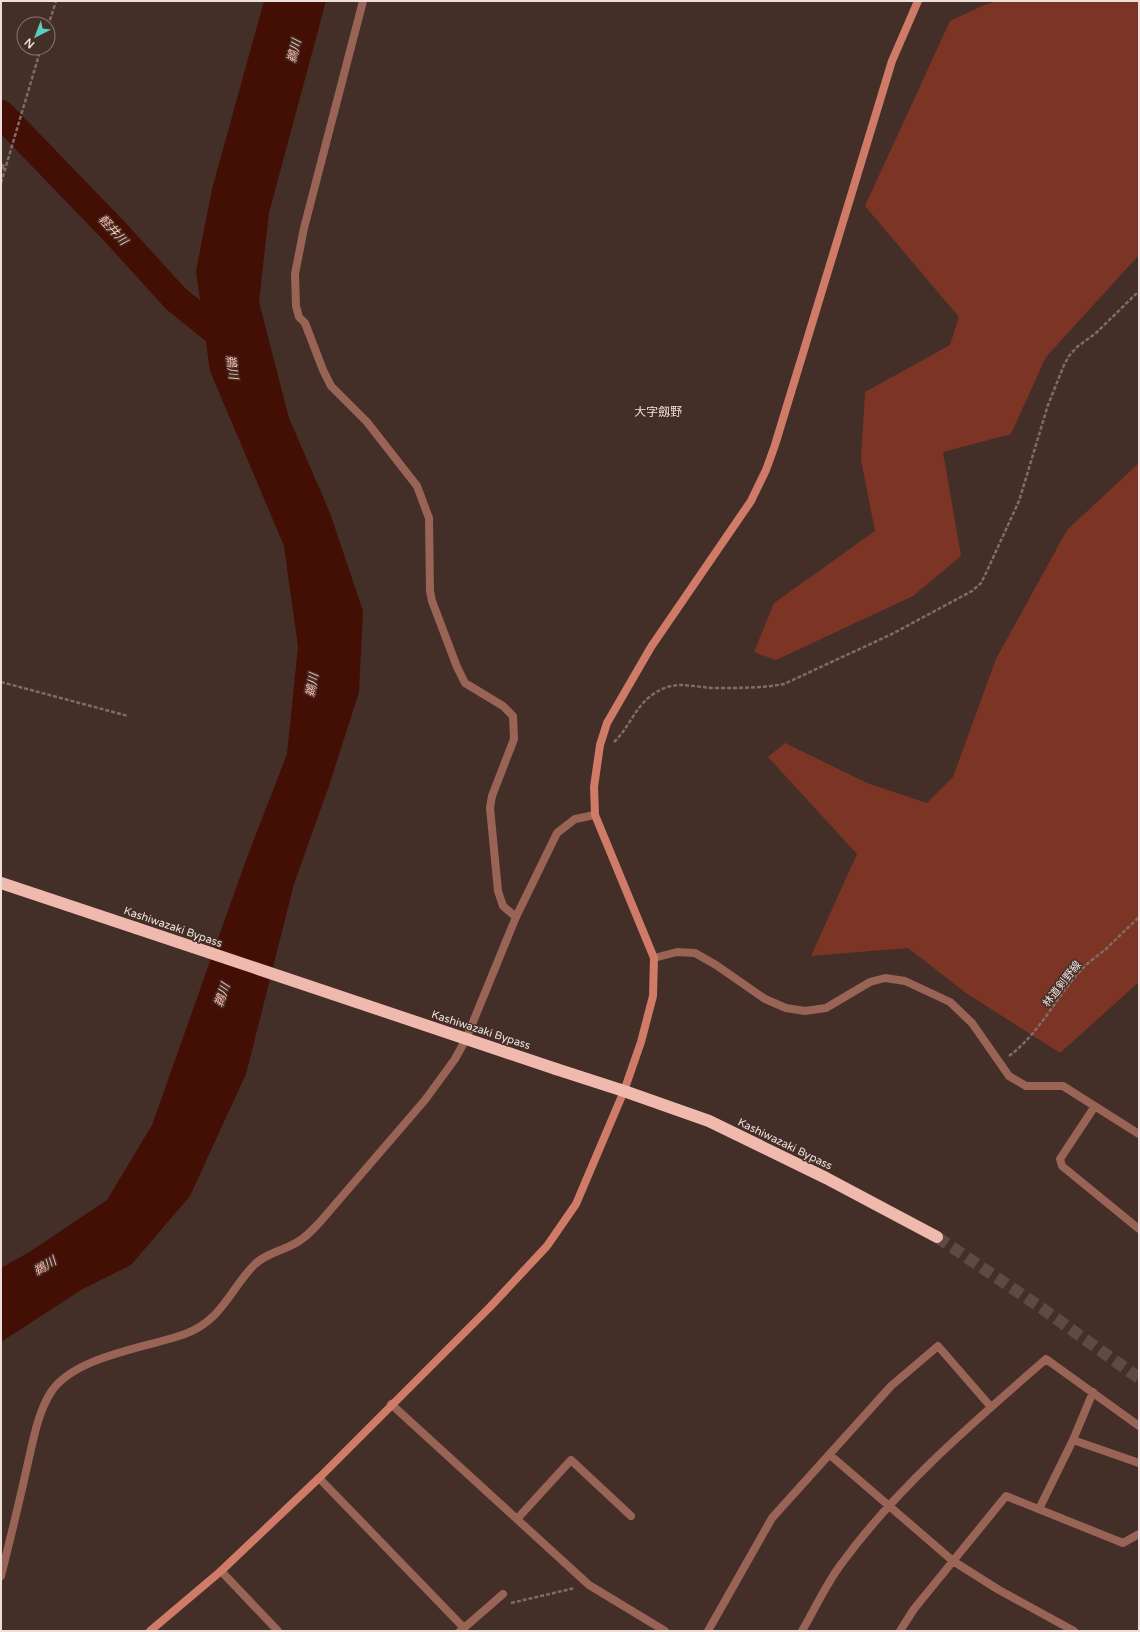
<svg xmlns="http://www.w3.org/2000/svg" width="1140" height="1632" viewBox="0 0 1140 1632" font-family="'Varela Round','Noto Sans JP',sans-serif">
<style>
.green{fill:#7c3525}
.water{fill:#430f04}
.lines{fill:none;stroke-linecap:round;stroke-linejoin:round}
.river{stroke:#430f04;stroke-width:28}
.highway-tunnel{stroke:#5e4943;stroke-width:12;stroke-dasharray:12 6;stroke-linecap:butt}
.path{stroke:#7f6c67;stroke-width:2.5;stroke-dasharray:4 2;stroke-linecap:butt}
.street{stroke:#996356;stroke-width:8}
.secondary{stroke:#d07b67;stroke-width:8}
.highway{stroke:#efbaad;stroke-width:12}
.highway-bridge{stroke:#efbaad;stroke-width:12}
.labels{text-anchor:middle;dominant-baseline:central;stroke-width:3;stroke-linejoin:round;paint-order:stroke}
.street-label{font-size:11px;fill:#eedfdb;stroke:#442e28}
.water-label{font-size:12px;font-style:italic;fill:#febcac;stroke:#442e28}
.neighbourhood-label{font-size:12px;fill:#eedfdb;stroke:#442e28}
</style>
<rect width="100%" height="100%" fill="#442e28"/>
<!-- green -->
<path class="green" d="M998,1H1132L1139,2V255L1046,357L1011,434L943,452L961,556L913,596L776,660L754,652L774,603L875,531L861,460L865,392L950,345L959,317L865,206L950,21L984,5Z
M1139,463V982L1060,1053L966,993L908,948L811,956L857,854L768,757L785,743L867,783L927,803L953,777L996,659L1067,530Z"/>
<!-- water -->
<path class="water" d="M264,1H326L269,213L259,302L289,418L330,513L363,611L359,692L329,786L294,884L246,1074L190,1196L131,1265L81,1290L1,1342V1268L31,1251L107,1200L152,1125L246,860L287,754L298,647L284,546L210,371L196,271L212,189Z"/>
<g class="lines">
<!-- river -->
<path class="river" d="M1,114L115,232L176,299L228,341"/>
<!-- highway-tunnel -->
<path class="highway-tunnel" d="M937,1237L1043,1309L1139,1378"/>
<!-- path -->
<path class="path" d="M48,26L56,1
M1,164L5,167L1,169
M1,183L41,48
M1,682L128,716
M614,742C629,728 635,707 652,695C675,678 692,688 717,688C740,688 762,688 784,684L892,634L972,591L981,583L986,573L1019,501L1048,405L1064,365L1069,356L1077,347L1096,333L1139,291
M1009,1056C1040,1033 1056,997 1082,969C1089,962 1098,955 1106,949C1117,938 1128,928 1139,917
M511,1603L575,1588"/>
<!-- street -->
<path class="street" d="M363,1L304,228L295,274L296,306L299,317L305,323L323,370L331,386L367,422L417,486L429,518L430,591L432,601L457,667L465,683L503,706L513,716L514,739L492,796L490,808L498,891L503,906L516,917
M654,958L677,952L695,953L716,965L765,999L786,1008L805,1011L826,1008L870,982L885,978L905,981L950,1002L972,1023L1009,1076L1026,1086H1063L1139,1134
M1095,1106L1060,1159L1062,1166L1139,1229
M391,1404L589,1585L665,1631
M1073,1440L1139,1463
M830,1455L953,1561L999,1590L1074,1631
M319,1478L464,1628L460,1631
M1039,1509L1073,1440L1093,1392
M517,1519L571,1460L631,1516
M221,1571L278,1631
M1,1576C10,1540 19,1503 27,1467C33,1442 37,1414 51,1392C75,1356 146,1348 185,1334C222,1320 229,1291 254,1265C267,1252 288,1250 302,1239C308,1235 314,1228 320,1222L425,1100L455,1059L466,1039L516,917L557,833L575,819L595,815
M464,1628L503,1594
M708,1631L772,1518L891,1386L938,1346L991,1407
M802,1631C815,1609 827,1582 842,1563C899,1485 974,1422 1046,1359L1139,1426
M900,1631L914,1609L1006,1496L1123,1543L1139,1534"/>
<!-- secondary -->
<path class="secondary" d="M150,1631L221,1571L319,1478L490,1307L547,1246L576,1204L624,1091L641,1042L653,996L654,958L595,815L594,787L600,745L607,723L651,647L751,501L766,470L775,445L892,61L918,1"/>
<!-- highway -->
<path class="highway" d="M1,883L136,928
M556,1069L624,1091L709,1121L826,1178L937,1237"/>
<!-- highway-bridge -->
<path class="highway-bridge" d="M136,928L556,1069"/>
</g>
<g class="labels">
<!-- street labels -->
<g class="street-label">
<text transform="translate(173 927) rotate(19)">Kashiwazaki Bypass</text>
<text transform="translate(1062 984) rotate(-52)">林道剣野線</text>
<text transform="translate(481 1030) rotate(18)">Kashiwazaki Bypass</text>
<text transform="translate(785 1144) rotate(26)">Kashiwazaki Bypass</text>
</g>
<!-- water labels -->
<g class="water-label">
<text transform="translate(294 51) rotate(-77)">鵜川</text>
<text transform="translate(113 230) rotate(47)">軽井川</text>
<text transform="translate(232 367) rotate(81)">鵜川</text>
<text transform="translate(312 685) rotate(-81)">鵜川</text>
<text transform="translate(222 995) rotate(-71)">鵜川</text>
<text transform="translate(45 1266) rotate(-32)">鵜川</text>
</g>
<!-- neighbourhood labels -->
<g class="neighbourhood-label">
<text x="658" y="412">大字劔野</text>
</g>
</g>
<!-- border -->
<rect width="1140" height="1632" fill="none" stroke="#eedfdb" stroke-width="4"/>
<!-- north arrow -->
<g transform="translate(36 36) rotate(222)"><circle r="19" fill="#442e28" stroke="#887570"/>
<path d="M0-3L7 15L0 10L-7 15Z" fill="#58cebf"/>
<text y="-6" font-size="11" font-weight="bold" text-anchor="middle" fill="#eedfdb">N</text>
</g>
</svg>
